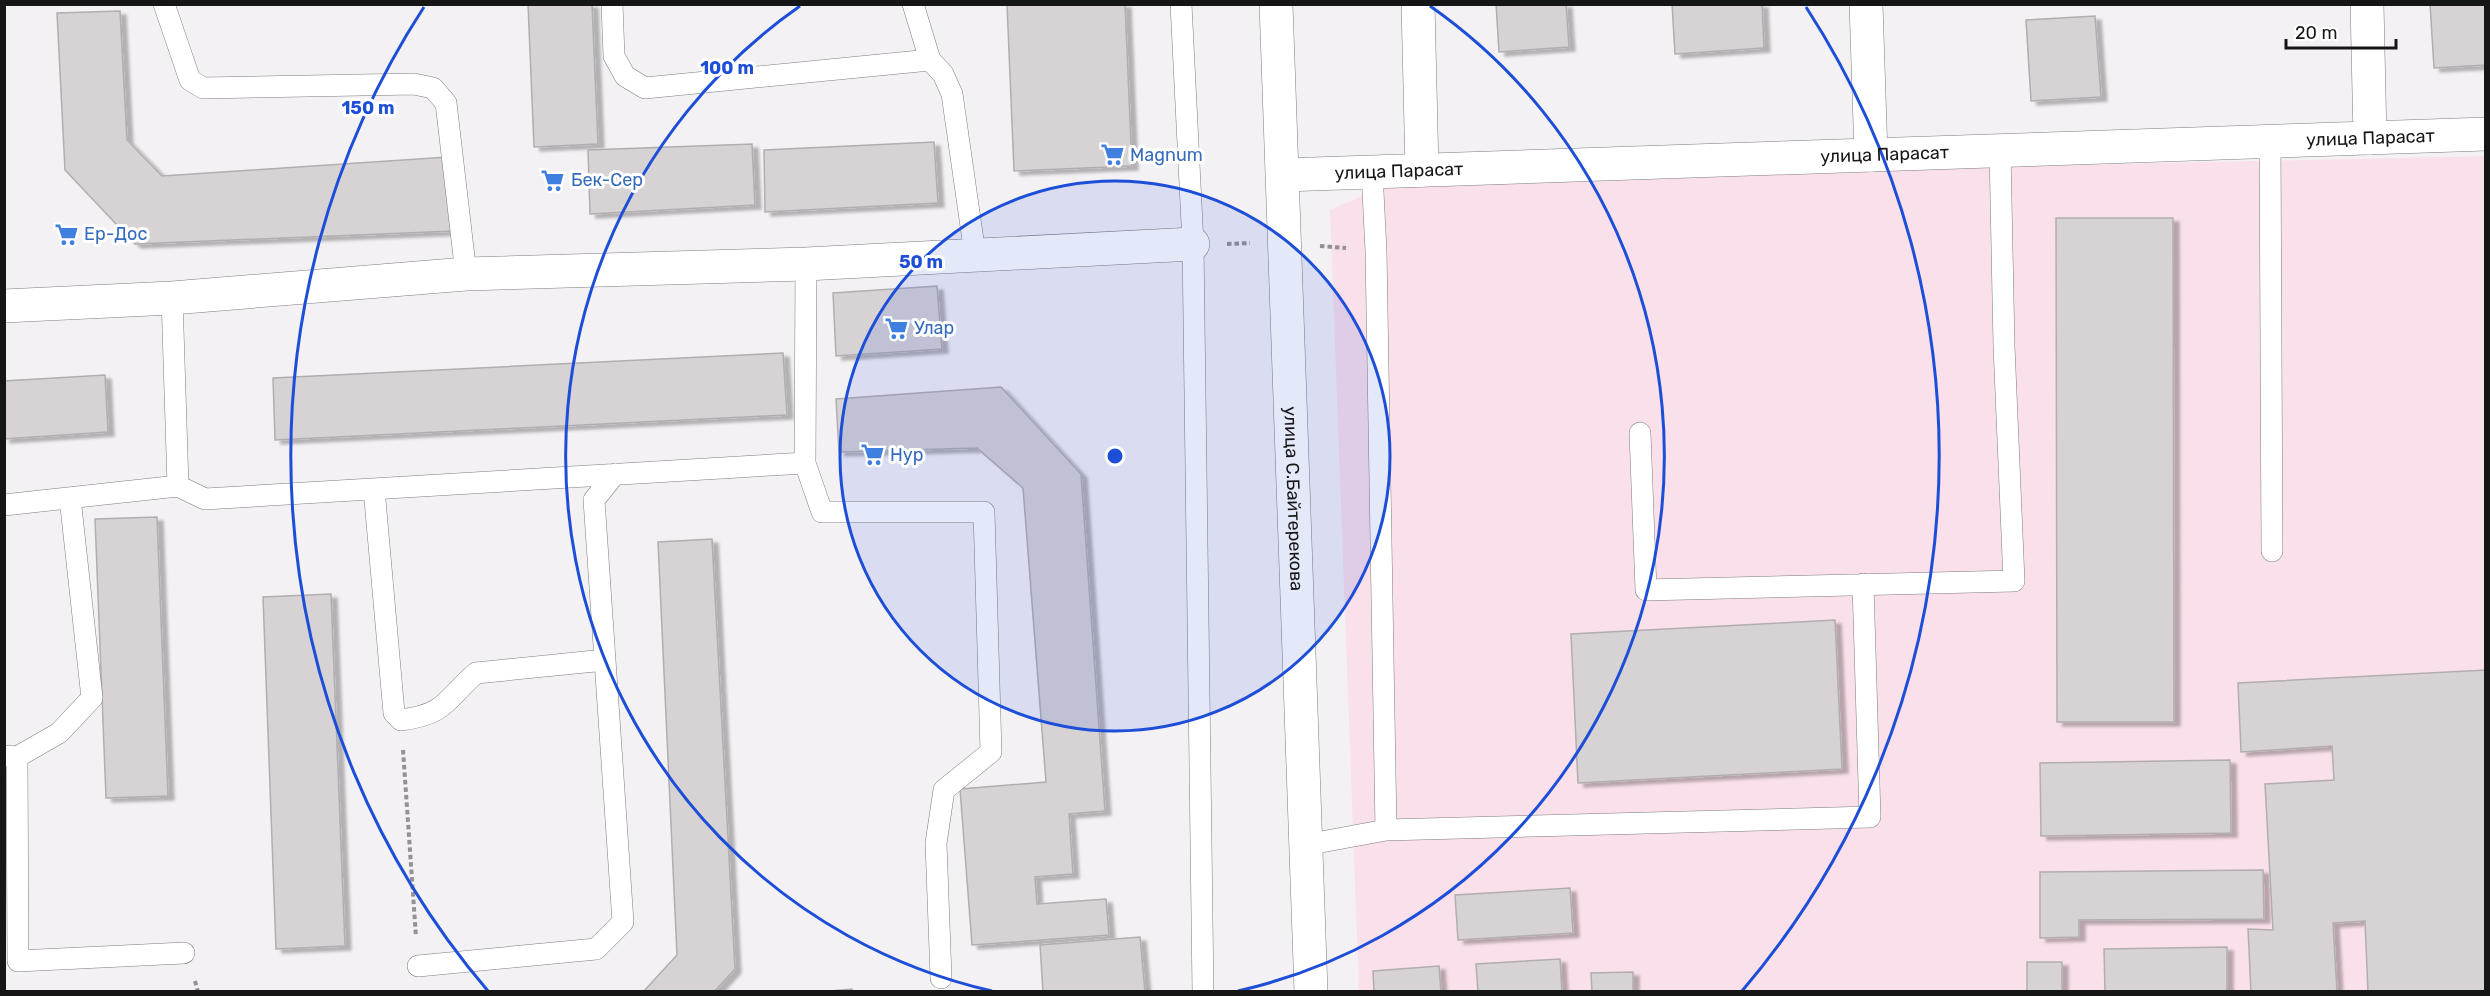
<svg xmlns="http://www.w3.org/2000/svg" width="2490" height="996" viewBox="0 0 2490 996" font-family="Rubik,sans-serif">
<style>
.commercial{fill:#fae0ea}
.building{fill:#d7d2d4;stroke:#b2aeb0;stroke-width:1.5;filter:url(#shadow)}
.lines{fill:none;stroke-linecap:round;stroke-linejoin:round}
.lane-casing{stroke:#7e7c7f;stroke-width:22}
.street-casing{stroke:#7e7c7f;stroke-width:34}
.secondary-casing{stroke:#7e7c7f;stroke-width:34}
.path{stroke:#939194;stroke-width:4;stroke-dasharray:4.5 3;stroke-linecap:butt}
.lane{stroke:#fff;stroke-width:21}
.street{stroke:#fff;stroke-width:33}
.secondary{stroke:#fff;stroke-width:33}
.ring{fill:none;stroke:#1d4ed8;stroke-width:3}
.labels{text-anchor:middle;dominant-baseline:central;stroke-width:6;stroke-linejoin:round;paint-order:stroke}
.street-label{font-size:18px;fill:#171617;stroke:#fff}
.shop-label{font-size:18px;fill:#366cbe;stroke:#fff;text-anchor:start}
.centre{fill:#1d4ed8;stroke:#fff;stroke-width:3}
.ring-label{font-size:18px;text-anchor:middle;font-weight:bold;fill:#1d4ed8;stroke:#fff;stroke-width:6;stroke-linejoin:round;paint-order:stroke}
</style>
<defs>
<filter id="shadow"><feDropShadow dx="6" dy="4" stdDeviation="1.5" flood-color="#0004"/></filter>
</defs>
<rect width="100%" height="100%" fill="#f4f1f5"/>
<!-- commercial -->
<path class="commercial" d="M2485,156V991H1359L1330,210L1398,180Z"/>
<!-- building -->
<path class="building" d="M528,4H592L598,144L534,147Z
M1007,4H1125L1132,166L1014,171Z
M1496,4H1566L1569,47L1499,52Z
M1672,4H1762L1764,48L1675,54Z
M2430,4H2486V65L2434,68Z
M120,11L127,140L162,176L447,157L454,231L135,244L65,170L57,13Z
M2095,16L2101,97L2031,101L2026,20Z
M934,142L938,203L765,212L764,150Z
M752,144L755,205L590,214L588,150Z
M2056,218H2173L2174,722H2057Z
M937,286L942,349L836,356L833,293Z
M783,353L787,415L275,440L273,378Z
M105,375L108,432L4,439V381Z
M1001,387L1081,474L1105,811L1069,814L1073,874L1035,877L1037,904L1106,899L1109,935L972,945L960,789L1046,782L1023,488L977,448L839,452L836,399Z
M157,517L168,796L106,798L95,519Z
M712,539L735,969L714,992H643L677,955L658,542Z
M331,594L345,946L276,949L263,597Z
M1835,620L1842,769L1578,783L1571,634Z
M2486,670V992H2368L2365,921L2333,923L2337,992H2251L2248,929L2273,930L2265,784L2334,780L2332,746L2241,752L2238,683Z
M2230,760L2231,833L2041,836L2040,763Z
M2263,870L2264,919L2079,920V937L2040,938V872Z
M1570,888L1573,933L1458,940L1455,895Z
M1140,937L1145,992H1043L1040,945Z
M2227,947V992H2105L2104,949Z
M1560,959L1562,992H1478L1476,964Z
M2027,962H2062V992H2027Z
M1439,966L1441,992H1374L1373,971Z
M1633,972V992H1592L1591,973Z
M852,989V992H818Z"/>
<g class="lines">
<defs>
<path id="lane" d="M164,4L190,80L203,88L414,84L433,88L446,103L466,274
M612,4L614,56L625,76L645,88L930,60
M913,4L930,60L943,74L952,94L975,254
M1181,4L1193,244L1203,992
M2270,141L2272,551
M1372,172L1376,251L1386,830
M806,264L805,463L822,512H984L991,752L944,790L936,843L941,978
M172,298L178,486L205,499L805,463
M1640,433L1646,590L2014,581L2004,346L2000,150
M374,489L394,713L401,720C447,714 445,700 476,673L605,660
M4,505L178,486
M4,756L17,757L18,961L184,953
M17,757L59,733L92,698L70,498
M1305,845L1386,830L1870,817L1863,584
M418,966L596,949L623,922L594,500L615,474"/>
<g id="street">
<path d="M1418,4L1422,170"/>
<path d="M1866,4L1871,155"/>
<path d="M2367,4L2370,138"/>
<path id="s1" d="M1283,175L2486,134"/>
<path d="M4,306L172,298L466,274L806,264L1193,244"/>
</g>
<g id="secondary">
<path id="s2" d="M1276,4L1311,992"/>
</g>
</defs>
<!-- lane casing -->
<use href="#lane" class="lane-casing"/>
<!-- street casing -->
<use href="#street" class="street-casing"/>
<!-- secondary casing -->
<use href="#secondary" class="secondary-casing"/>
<!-- path -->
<path class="path" d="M1227,244L1250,243
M1320,246L1346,248
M403,750L416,937
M195,981L198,992"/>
<!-- lane -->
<use href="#lane" class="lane"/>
<!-- street -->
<use href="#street" class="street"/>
<!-- secondary -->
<use href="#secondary" class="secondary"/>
</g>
<!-- distance rings -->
<circle cx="1115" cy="456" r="275" fill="#1d4ed8" fill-opacity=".12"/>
<g class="ring">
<circle cx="1115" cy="456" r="275"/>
<path d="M992 991A549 549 0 0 1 800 6M1430 6A549 549 0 0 1 1238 991"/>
<path d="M488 991A824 824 0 0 1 424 7M1806 7A824 824 0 0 1 1742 991"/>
</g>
<!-- icons -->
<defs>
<symbol id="supermarket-bare" viewBox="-9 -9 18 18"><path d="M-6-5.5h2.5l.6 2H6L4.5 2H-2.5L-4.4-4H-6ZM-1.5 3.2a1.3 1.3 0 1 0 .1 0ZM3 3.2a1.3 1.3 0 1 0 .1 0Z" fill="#3f7fe0" stroke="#fff" stroke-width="2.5" paint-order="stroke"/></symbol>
</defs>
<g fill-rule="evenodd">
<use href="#supermarket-bare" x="1096" y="138" width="33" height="33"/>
<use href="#supermarket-bare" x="536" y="164" width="33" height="33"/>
<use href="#supermarket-bare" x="50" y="218" width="33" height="33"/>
<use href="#supermarket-bare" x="880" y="312" width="33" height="33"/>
<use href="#supermarket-bare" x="856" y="438" width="33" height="33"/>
</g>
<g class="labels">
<!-- street labels -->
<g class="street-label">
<text stroke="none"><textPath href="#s1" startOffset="1088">улица Парасат</textPath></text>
<text stroke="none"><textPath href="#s1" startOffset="602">улица Парасат</textPath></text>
<text stroke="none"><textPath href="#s1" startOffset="116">улица Парасат</textPath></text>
<text stroke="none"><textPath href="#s2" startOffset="495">улица С.Байтерекова</textPath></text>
</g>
<!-- shop labels -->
<g class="shop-label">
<text x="1130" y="155">Magnum</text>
<text x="571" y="180">Бек-Сер</text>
<text x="84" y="234">Ер-Дос</text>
<text x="914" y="328">Улар</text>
<text x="890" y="455">Нур</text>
</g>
</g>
<circle cx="1115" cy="456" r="9" class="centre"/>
<g class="ring-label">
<text x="727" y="74">100 m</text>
<text x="368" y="114">150 m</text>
<text x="921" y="268">50 m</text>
</g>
<!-- border -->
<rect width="2490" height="996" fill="none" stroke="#171617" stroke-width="12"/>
<!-- scale -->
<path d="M2286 39v9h110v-9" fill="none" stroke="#171617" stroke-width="3"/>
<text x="2295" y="39" font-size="18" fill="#171617" stroke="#ffffff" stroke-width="4.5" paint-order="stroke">20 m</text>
</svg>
